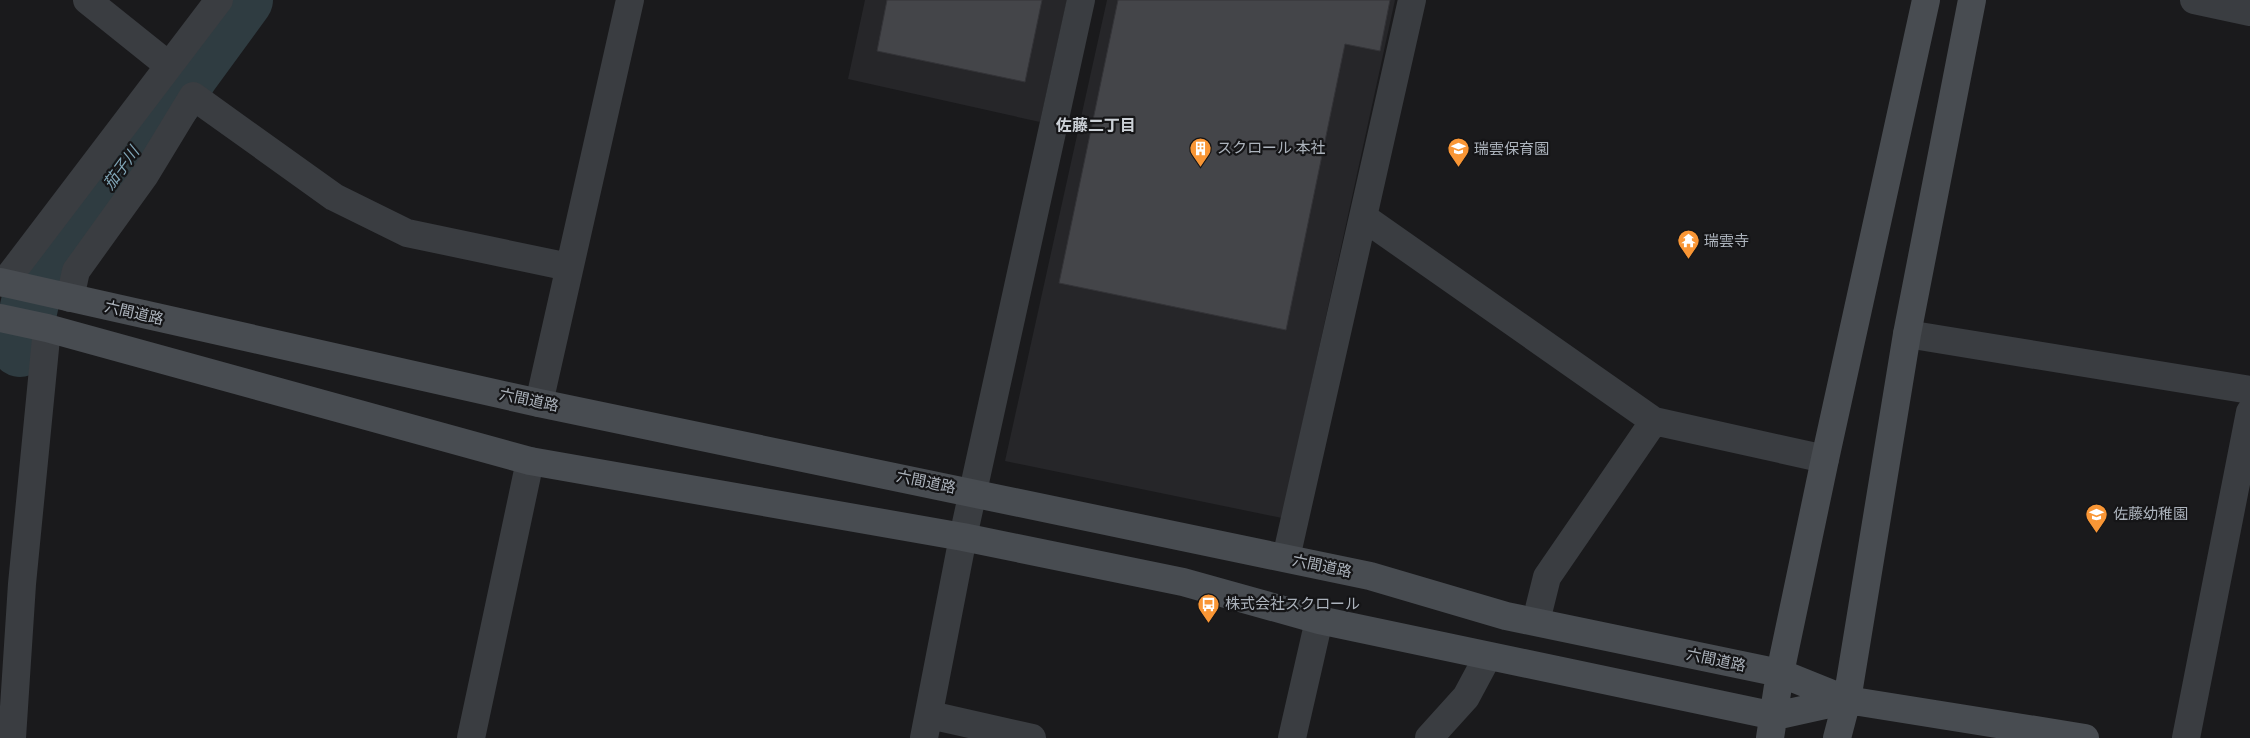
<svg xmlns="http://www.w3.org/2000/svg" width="2250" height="738" viewBox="0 0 2250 738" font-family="Karla,'Noto Sans JP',sans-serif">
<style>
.built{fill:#262629}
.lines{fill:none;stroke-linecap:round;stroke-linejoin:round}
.river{stroke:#2f3c41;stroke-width:58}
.building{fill:#444549;stroke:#343438}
.street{stroke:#3a3d41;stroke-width:28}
.secondary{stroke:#484c51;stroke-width:28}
.labels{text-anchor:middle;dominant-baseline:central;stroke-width:4.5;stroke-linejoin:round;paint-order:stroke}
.poi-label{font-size:15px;fill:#acb3bc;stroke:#151517;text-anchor:start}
.street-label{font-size:15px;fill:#acb3bc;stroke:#151517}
.neighbourhood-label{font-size:16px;font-weight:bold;fill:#cdd2d8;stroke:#151517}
.water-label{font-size:16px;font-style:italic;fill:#82a7b8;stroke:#151517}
</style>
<rect width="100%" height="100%" fill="#1a1a1c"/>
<!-- built -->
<path class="built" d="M865,0H1067L1040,122L848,79Z
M1107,0H1395L1282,518L1005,461Z"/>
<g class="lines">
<!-- river -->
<path class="river" d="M20,348L31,298L39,281L108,184L175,98L190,74L244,0"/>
</g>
<!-- building -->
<path class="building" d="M887,0H1042L1025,82L877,51Z
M1118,0H1390L1380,51L1345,44L1286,330L1059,283Z"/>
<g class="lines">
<!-- street -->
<path class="street" d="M87,0L168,65
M2194,0L2250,12
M1363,217L1654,421L1825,459
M4,283L219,0
M70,298L76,271L145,175L193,96L334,197L407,233L569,267
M1907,334L2250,390
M539,403L630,0
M1286,558L1412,0
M1536,621L1547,577L1654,421
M930,715L1032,738
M12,738L22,584L47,328
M471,738L530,461
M924,738L963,537L1081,0
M1292,738L1319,620
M1429,738L1466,697L1488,656
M2186,738L2250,412"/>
<!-- secondary -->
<path class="secondary" d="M0,282L539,403L1370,576L1506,616L1780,673L1847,700L2085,738
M0,318L47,328L530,461L963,537L1183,582L1319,620L1775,716L1847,700
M1770,738L1780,673L1825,459L1926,0
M1837,738L1847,700L1907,334L1972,0"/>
</g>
<!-- icons -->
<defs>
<symbol id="building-pin" viewBox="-11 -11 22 30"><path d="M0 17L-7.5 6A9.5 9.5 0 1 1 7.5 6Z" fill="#f99635" stroke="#151517"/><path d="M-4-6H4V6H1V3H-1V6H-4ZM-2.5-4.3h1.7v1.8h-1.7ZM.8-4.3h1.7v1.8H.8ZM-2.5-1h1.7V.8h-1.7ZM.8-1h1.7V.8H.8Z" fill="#fff"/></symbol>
<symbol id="school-pin" viewBox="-11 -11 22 30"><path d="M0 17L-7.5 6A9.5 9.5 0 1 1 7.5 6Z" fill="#f99635" stroke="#151517"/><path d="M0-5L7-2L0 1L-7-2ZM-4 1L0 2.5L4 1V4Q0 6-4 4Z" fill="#fff"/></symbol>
<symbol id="temple-pin" viewBox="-11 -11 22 30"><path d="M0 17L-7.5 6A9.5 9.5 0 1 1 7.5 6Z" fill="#f99635" stroke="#151517"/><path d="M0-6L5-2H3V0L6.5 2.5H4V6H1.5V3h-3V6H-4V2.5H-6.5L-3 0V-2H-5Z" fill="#fff"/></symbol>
<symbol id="bus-pin" viewBox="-11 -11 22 30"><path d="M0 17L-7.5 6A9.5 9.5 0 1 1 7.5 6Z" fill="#f99635" stroke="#151517"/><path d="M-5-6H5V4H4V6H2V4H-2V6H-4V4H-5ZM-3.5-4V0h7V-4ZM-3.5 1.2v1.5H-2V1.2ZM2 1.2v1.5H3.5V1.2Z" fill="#fff"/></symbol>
</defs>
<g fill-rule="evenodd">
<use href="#building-pin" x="1188" y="136" width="25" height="34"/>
<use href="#school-pin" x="1446" y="136" width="25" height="34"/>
<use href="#temple-pin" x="1676" y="228" width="25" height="34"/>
<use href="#school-pin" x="2084" y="502" width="25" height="34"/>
<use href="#bus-pin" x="1196" y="592" width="25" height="34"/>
</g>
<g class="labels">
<!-- poi labels -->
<g class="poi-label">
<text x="1217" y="148">スクロール 本社</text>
<text x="1474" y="149">瑞雲保育園</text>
<text x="1704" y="241">瑞雲寺</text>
<text x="2113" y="514">佐藤幼稚園</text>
<text x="1225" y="604">株式会社スクロール</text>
</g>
<!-- street labels -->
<g class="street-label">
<text transform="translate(134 313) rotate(13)">六間道路</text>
<text transform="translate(529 400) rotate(12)">六間道路</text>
<text transform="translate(926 482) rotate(12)">六間道路</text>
<text transform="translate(1322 566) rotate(12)">六間道路</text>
<text transform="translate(1716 660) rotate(12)">六間道路</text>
</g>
<!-- neighbourhood labels -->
<g class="neighbourhood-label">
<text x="1096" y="125">佐藤二丁目</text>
</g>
<!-- water labels -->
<g class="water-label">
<text transform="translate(121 168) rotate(-54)">茄子川</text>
</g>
</g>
</svg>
